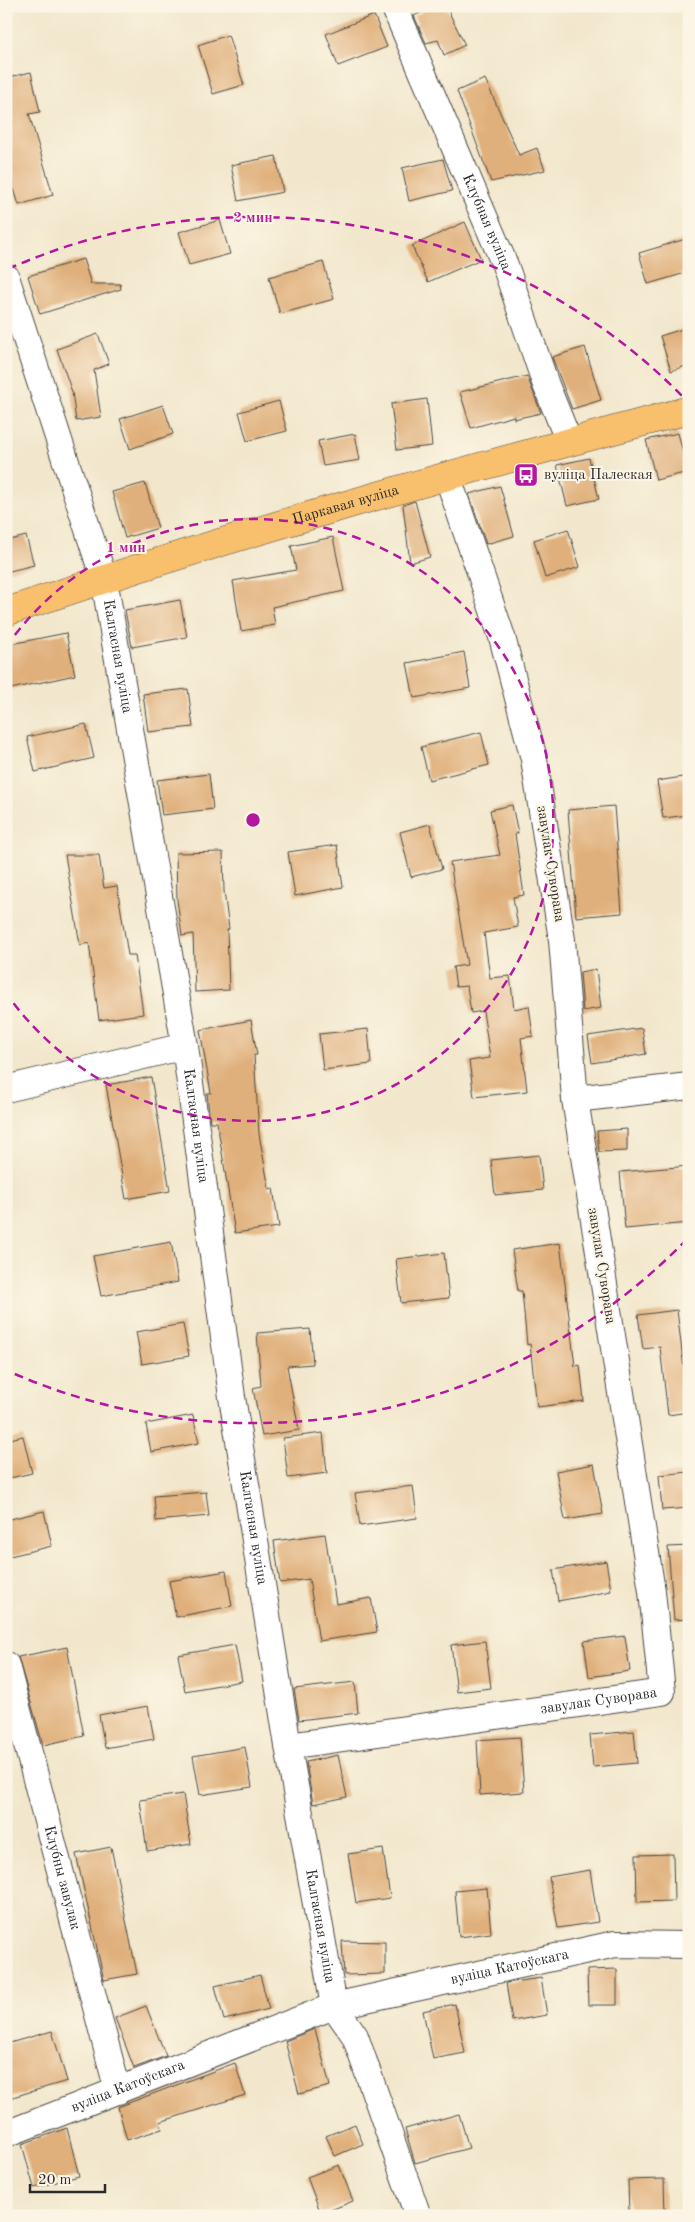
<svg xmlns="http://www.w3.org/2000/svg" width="695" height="2222" viewBox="0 0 695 2222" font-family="'Old Standard TT',serif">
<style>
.building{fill:#e0b07b}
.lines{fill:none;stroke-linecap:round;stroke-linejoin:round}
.minor-casing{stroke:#494743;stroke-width:28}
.major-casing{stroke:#494743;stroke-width:29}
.minor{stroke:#fff;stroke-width:26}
.major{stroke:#f8bf6c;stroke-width:28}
.ring{fill:none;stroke:#b5179e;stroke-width:2.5;stroke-dasharray:9 6}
.labels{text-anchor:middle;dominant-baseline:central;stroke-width:4;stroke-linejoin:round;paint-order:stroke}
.street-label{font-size:15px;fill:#2b2b2b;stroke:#fcf5e5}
.poi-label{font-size:15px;fill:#2b2b2b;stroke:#fcf5e5;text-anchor:start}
.centre{fill:#b5179e;stroke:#fcf5e5;stroke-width:2.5}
.ring-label{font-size:15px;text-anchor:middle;font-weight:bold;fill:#b5179e;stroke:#fcf5e5;stroke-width:4;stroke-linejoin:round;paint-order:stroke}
</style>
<rect width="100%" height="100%" fill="#fcf5e5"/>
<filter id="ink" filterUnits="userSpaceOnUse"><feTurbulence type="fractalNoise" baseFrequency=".02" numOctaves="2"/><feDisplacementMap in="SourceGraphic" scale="10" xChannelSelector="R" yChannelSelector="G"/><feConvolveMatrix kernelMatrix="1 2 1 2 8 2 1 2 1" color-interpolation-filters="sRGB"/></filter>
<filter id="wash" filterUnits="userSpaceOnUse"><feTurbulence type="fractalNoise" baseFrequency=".0096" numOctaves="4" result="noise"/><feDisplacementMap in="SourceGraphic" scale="20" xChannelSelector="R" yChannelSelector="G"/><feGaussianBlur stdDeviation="1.12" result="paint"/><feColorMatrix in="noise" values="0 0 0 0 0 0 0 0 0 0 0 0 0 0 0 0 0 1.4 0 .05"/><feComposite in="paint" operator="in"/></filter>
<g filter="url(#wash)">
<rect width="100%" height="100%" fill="#f2e7cc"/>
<g id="blocks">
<!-- building -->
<path class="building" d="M433,6H446L465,45L444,55L438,40L426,43L414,16Z
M374,15L387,47L338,66L326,34Z
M228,35L244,85L213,94L198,45Z
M31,72L40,112L29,114L53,195L19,205L6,163V78Z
M485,79L519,155L537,148L545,170L491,182L457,91Z
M276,156L283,192L238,201L231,165Z
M443,159L452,191L409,201L402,168Z
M220,220L230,254L189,265L179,232Z
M465,222L481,259L428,282L412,246Z
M689,238V272L648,284L639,253Z
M83,259L91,284H120L121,289L40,314L28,276Z
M323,262L334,299L280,314L269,277Z
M689,327V365L671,371L660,336Z
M98,334L109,364L94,370L101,417L76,421L72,392L57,349Z
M585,347L601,400L572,409L552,357Z
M527,376L541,413L514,419V416L471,428L460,392Z
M427,399L432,446L397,450L391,404Z
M279,401L287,431L247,441L239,412Z
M163,405L173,434L130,449L120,419Z
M678,433L688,472L656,480L646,440Z
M355,434L360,460L323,466L318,441Z
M589,458L599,499L567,506L557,465Z
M145,483L158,528L125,538L112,492Z
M500,486L514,536L486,544L469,494Z
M415,501L430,557L410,563L403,505Z
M568,529L580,567L545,578L534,540Z
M26,536L34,565L6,572V541Z
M333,537L344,591L272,607L275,625L241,631L233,581L296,570L291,546Z
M180,600L187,637L132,647L125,610Z
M66,633L75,675L6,690V645Z
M464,652L470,688L414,698L407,663Z
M188,689L193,727L148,732L143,694Z
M86,724L94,758L35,772L27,737Z
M481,732L489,765L429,780L421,747Z
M209,774L213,809L162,815L157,780Z
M689,776V815L663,818L657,781Z
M512,805L518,833L515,834L524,895L513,897L518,927L484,933L490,978L510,976L514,1009L529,1006L533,1036L521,1038L527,1091L474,1097L469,1061L490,1058L483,1011L471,1013L467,986L456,987L453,967L467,965L450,862L500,855L490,810Z
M614,806L622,913L576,917L568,810Z
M430,824L442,869L411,877L400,832Z
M337,845L343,887L295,896L288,852Z
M223,852L224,891L229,929L227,930L229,990L195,992L193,934L182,936L177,900L176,853Z
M65,855H99L104,888L117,886L128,955H135L143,1014L99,1020L89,943L80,945Z
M596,969L601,1008L583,1011L580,972Z
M251,1020L257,1055H254L259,1134L269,1189L273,1188L279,1227L235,1233L217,1122H210L207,1093H211L200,1030Z
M642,1028L646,1054L592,1063L588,1036Z
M368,1029L371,1064L323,1070L319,1034Z
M151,1077L170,1191L126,1199L106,1085Z
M627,1129V1151L599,1152L597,1131Z
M539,1155L543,1190L495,1195L491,1160Z
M689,1166V1223L625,1229L620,1172Z
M171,1242L178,1282L101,1296L93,1256Z
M560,1243L575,1366L580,1365L584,1401L537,1407L530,1344L527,1345L522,1291H518L512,1250Z
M444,1253L449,1298L401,1303L396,1259Z
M677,1310L684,1369L689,1368V1412L668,1415L660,1347L643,1349L638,1315Z
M183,1324L189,1356L142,1364L136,1332Z
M310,1329L313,1364L287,1366L299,1430L262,1436L253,1388L261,1386L257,1333Z
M193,1415L199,1443L151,1452L146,1424Z
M323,1433L327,1473L288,1478L283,1438Z
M23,1436L32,1473L6,1479V1440Z
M594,1464L603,1514L565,1520L556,1471Z
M689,1472V1508L662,1510L659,1475Z
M413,1486L417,1518L360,1526L355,1493Z
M206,1492L209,1516L156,1521L154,1496Z
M44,1511L52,1546L6,1557V1520Z
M325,1534L336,1604L371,1598L377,1632L319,1641L309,1579L280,1583L274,1541Z
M689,1546V1619L674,1620L668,1547Z
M606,1561L611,1591L558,1601L553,1570Z
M226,1571L232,1606L176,1617L169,1581Z
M625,1636L630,1671L589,1677L584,1641Z
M485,1641L491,1688L457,1692L451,1645Z
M235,1645L242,1681L185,1691L178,1655Z
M67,1647L84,1736L43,1745L18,1657Z
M355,1682L358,1713L299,1720L294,1689Z
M148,1706L154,1739L105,1748L99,1715Z
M634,1731L637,1763L593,1767L590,1735Z
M520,1737L524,1792L480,1795L477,1740Z
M245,1747L252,1787L200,1795L193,1756Z
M338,1755L347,1797L313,1804L306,1762Z
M183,1794L191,1844L147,1851L140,1800Z
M111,1847L137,1974L104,1980L76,1854Z
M383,1849L390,1898L356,1903L348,1854Z
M673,1854L674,1901L637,1902L636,1855Z
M590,1870L598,1922L558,1928L549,1877Z
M487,1888L491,1933L459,1937L455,1891Z
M342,1941L385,1942V1974L344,1975Z
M617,1969V2005H588L587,1970Z
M260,1975L269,2009L224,2020L215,1986Z
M541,1978L547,2015L512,2021L506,1983Z
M455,2004L465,2053L433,2059L423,2011Z
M146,2006L166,2056L134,2068L115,2018Z
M315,2029L330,2086L299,2094L285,2041Z
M52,2031L67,2081L6,2099V2044Z
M235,2063L245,2095L160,2122L162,2129L127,2140L118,2107Z
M459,2114L469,2148L415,2163L405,2129Z
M355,2124L363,2144L335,2156L326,2136Z
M67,2128L79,2176L34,2188L22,2144Z
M339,2165L353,2201L321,2214L307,2177Z
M664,2179L665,2216H629L628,2180Z"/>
</g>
</g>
<g filter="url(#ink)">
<use href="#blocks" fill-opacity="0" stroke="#494743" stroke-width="1"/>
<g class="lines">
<defs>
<g id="minor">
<path id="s1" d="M394,6L505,265L546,385L569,442"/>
<path id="s2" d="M6,277L104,579L185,1046L232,1397L288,1746L334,2006L355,2036L418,2216"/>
<path d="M6,1089L185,1046"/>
<path d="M575,1099L689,1086"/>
<path id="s3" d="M6,1665L118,2091"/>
<path id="s4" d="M288,1746L662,1692L652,1591L575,1099L562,940L534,759L502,637L447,475"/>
<path id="s5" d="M6,2134L334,2006L615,1944L689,1945"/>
</g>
<g id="major">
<path id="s6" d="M6,612C231,535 460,471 689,410"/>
</g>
</defs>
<!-- minor casing -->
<use href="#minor" class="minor-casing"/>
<!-- major casing -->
<use href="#major" class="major-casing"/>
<!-- minor -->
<use href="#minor" class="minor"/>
<!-- major -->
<use href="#major" class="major"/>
</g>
</g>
<!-- distance rings -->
<g class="ring">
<path d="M6 647A301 301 0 1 1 6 993"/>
<path d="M687 1239A603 603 0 0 1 8 1371M8 269A603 603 0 0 1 687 401"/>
</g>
<!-- icons -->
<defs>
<symbol id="bus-square" viewBox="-11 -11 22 22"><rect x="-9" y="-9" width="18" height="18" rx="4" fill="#b5179e" stroke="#fcf5e5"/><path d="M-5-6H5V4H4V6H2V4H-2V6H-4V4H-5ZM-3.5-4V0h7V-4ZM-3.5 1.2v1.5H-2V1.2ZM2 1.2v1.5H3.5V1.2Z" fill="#fff"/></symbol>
</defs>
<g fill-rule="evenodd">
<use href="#bus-square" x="512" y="461" width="28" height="28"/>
</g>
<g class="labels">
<!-- street labels -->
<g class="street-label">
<text stroke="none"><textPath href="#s1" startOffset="235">Клубная вуліца</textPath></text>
<text stroke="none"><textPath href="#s6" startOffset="356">Паркавая вуліца</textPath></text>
<text stroke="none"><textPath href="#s2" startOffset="396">Калгасная вуліца</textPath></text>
<text transform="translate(550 864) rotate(81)">завулак Суворава</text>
<text stroke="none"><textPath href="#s2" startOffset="872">Калгасная вуліца</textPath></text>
<text transform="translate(601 1266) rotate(81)">завулак Суворава</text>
<text stroke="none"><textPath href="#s2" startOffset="1278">Калгасная вуліца</textPath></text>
<text stroke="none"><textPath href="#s4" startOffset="314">завулак Суворава</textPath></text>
<text stroke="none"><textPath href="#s3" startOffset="220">Клубны завулак</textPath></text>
<text stroke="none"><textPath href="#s2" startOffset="1682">Калгасная вуліца</textPath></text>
<text stroke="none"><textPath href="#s5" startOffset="532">вуліца Катоўскага</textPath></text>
<text stroke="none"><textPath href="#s5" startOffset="131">вуліца Катоўскага</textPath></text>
</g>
<!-- poi labels -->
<g class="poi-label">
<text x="544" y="475">вуліца Палеская</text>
</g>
</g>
<circle cx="253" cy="820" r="8" class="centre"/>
<g class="ring-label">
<text x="253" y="222">2 мин</text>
<text x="126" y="552">1 мин</text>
</g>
<!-- margin -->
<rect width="695" height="2222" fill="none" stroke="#fcf5e5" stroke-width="25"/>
<!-- scale -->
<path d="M30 2184v8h75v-8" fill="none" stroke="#2b2b2b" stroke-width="2.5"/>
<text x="38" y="2184" font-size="15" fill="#2b2b2b" stroke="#fcf5e5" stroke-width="4" paint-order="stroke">20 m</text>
</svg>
